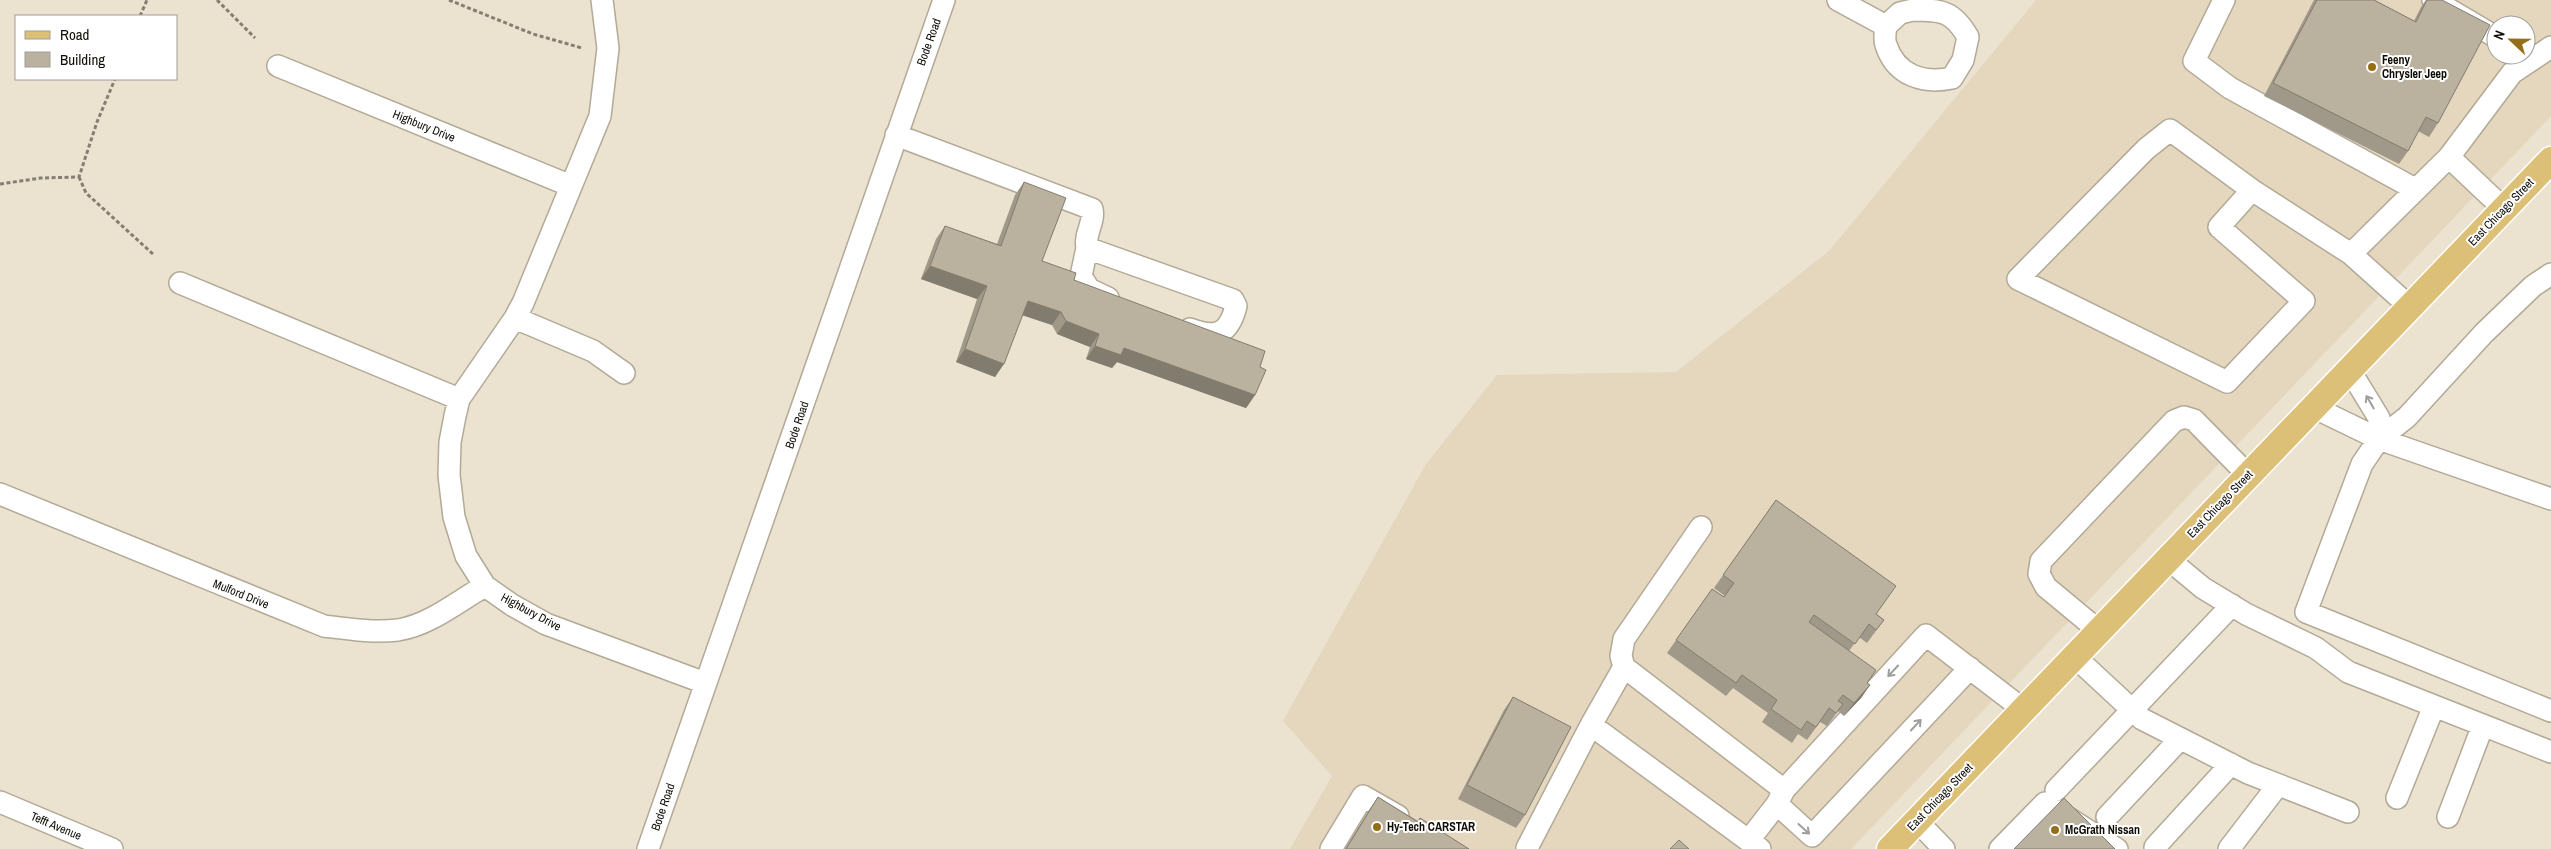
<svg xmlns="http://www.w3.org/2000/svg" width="2551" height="849" viewBox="0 0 2551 849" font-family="'Archivo Narrow',sans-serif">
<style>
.built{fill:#e4d7be;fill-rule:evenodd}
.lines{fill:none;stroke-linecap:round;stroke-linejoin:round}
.minor-casing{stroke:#b2a997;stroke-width:24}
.major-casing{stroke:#fff;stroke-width:29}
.path{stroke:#857f72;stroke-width:3;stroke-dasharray:4 2.5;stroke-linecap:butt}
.minor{stroke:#fff;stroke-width:21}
.major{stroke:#ddc077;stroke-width:26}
.wall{fill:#a09889}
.shaded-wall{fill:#827c6f}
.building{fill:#bab19f;stroke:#827c6f}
.oneway{stroke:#9f9e9c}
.poi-dot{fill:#946f18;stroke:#fff;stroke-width:2}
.labels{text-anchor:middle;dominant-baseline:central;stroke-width:4;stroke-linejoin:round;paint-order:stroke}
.street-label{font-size:12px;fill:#100d07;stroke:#fff}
.poi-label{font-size:12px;font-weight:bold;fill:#100d07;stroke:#fff;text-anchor:start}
</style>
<rect width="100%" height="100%" fill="#ebe2cf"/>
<!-- built -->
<path class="built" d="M2036,0H2551V116L1851,849H1290L1332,776L1283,721L1426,464L1497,375L1676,372L1829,251ZM2496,25H2526V55H2496Z"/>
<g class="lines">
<defs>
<path id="minor" d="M602,0L608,48L600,116L523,303L515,318L459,399L455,416L450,442L449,475L454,517L466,556L485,586L512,605L546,624L705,683
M1838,0L1886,26
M2224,0L2194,61L2230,88L2415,189
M2433,0L2496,37
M1913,10C1942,10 1953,11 1968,37L1963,60L1952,78C1924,84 1896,76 1886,45C1884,40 1885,32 1886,26L1900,13Z
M278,66L571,186
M896,135L1092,209C1095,222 1084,234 1087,248L1233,300L1236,306C1229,334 1217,339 1190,329
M2449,157L2512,73L2551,47
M2252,190L2219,227L2304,301L2227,382L2018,279L2146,149L2170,130L2252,190L2351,254
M1087,248L1081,276L1089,289L1108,298
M2551,274L2533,286L2484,333L2407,417L2379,439L2362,464L2306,612L2551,711
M180,283L459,399
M2410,307L2351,254L2449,157L2504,209
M515,318L593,351L624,373
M2349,369L2379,418V439
M2313,407L2379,439L2551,499
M0,494L324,626C348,629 374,633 398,630C430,625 458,601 485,586
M2168,559L2203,588L2246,614L2316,648L2348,672L2551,752
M2099,631L2046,587L2039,574L2041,561L2174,421L2184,417L2194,420L2248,475
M2074,656L2142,719L2248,773L2348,812
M1624,667L1621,656L1624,639L1701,527
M1970,668L1812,836L1777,804L1784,790L1926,635L2024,710
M2056,790L2232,605
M2397,798L2434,706
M0,802L112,849
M2107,817L2180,739
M2448,817L2483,725
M1917,821L1944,849
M1749,840L1777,804
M2155,847L2231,764
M1527,848L1591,725
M648,849L944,0
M1331,849L1363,796L1398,816
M1760,849L1591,725L1624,667L1784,790
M2000,849L2045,803L2117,849
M2229,849L2278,785"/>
<path id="major" d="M1890,849L2551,160"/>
</defs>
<!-- minor casing -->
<use href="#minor" class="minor-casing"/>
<!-- major casing -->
<use href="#major" class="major-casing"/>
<!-- path -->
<path class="path" d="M217,0L255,38
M449,0L533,34L582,48
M140,16L147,0
M79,177L86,193L154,255
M0,184L41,178L79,177L97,122L115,79"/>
<!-- minor -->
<use href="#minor" class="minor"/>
<!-- major -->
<use href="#major" class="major"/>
</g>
<!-- wall -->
<path class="wall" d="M2314,0H2374L2414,21L2421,7L2426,0H2442L2438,123L2429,137L2418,131L2408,151L2399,164L2264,96Z
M1024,182L1042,261L1074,280L1260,367L1255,395L1246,408L1117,362L1112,368L1086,359L1090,347L1057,334L1052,325L1022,315L995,377L956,362L977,299L921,279L936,239L945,226L997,244L1015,195Z
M1776,500L1876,614L1884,620L1867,643L1859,637L1849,651L1867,683L1870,685L1861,698L1844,716L1838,711L1827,726L1820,722L1807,740L1798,734L1792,743L1762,722L1768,713L1733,688L1726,696L1667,653L1712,589L1724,597L1725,596L1714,588Z
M1513,697L1525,815L1516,828L1458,799L1504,710Z
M1378,797L1418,821L1420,818L1469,849H1345L1369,810Z"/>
<!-- shaded-wall -->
<path class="shaded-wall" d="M930,266L987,286L977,299L921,279Z
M1028,301L1061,312L1052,325L1019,314Z
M1066,321L1099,334L1090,347L1057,334Z
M1095,346L1124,348L1255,395L1246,408L1117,362L1112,368L1086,359Z
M965,349L1004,364L995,377L956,362Z
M1870,685L1861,698L1844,716L1854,703Z"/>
<!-- building -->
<path class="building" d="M2317,0H2374L2416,22L2427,0H2442L2490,25L2438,123L2426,117L2408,151L2273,83Z
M1024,182L1066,198L1042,261L1076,273L1074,280L1265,351L1260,367L1266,370L1255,395L1124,348L1121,355L1095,346L1099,334L1066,321L1061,312L1028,301L1004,364L965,349L987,286L930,266L945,226L1001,246Z
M1776,500L1896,586L1876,614L1884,620L1876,630L1869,624L1855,644L1814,615L1809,622L1876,670L1867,683L1870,685L1854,703L1843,695L1838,701L1843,704L1836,713L1829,708L1816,727L1807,721L1801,730L1771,709L1777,700L1742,675L1736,683L1676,640L1712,589L1724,597L1734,583L1723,575Z
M1513,697L1571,727L1525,815L1467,785Z
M1378,797L1418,822L1420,818L1469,849H1346Z
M2064,798L2115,849H2014Z
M1679,840L1689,849H1670Z"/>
<!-- one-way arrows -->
<defs><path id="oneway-shaft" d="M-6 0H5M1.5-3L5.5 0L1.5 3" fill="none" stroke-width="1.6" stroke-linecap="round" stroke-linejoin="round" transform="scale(1.25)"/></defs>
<g class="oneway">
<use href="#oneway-shaft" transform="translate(2370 402) rotate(-120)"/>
<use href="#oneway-shaft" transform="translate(1893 671) rotate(133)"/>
<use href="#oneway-shaft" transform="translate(1916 725) rotate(-47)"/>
<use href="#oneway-shaft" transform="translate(1804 829) rotate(42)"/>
</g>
<!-- markers -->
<g class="poi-dot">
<circle cx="2372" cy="67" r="5"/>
<circle cx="1377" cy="827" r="5"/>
<circle cx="2055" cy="830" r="5"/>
</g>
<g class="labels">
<!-- street labels -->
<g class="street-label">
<text transform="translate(929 42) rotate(-70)">Bode Road</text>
<text transform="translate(424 126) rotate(22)">Highbury Drive</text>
<text transform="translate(2501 212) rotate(-46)">East Chicago Street</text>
<text transform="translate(797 425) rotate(-71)">Bode Road</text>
<text transform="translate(2220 504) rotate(-46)">East Chicago Street</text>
<text transform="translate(241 594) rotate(22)">Mulford Drive</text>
<text transform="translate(531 612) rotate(28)">Highbury Drive</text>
<text transform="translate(1940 797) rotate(-46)">East Chicago Street</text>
<text transform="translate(663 807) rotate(-71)">Bode Road</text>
<text transform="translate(56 826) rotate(23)">Tefft Avenue</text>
</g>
<!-- poi labels -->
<g class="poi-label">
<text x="2382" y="60">Feeny<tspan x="2382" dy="14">Chrysler Jeep</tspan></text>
<text x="1387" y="827">Hy-Tech CARSTAR</text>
<text x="2065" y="830">McGrath Nissan</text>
</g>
</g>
<!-- legend -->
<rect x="15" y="15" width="162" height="65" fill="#ffffff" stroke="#9f9e9c"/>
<rect x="25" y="31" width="25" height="8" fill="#ddc077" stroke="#9f9e9c"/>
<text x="60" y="40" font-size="15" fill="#100d07">Road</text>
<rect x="25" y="52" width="25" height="15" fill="#bab19f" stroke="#9f9e9c"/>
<text x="60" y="65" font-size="15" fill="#100d07">Building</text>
<!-- north arrow -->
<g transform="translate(2511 40) rotate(292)"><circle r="24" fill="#ffffff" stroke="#9f9e9c"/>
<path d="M0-4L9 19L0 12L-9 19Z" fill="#946f18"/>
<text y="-8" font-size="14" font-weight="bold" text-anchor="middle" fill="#100d07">N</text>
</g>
</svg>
